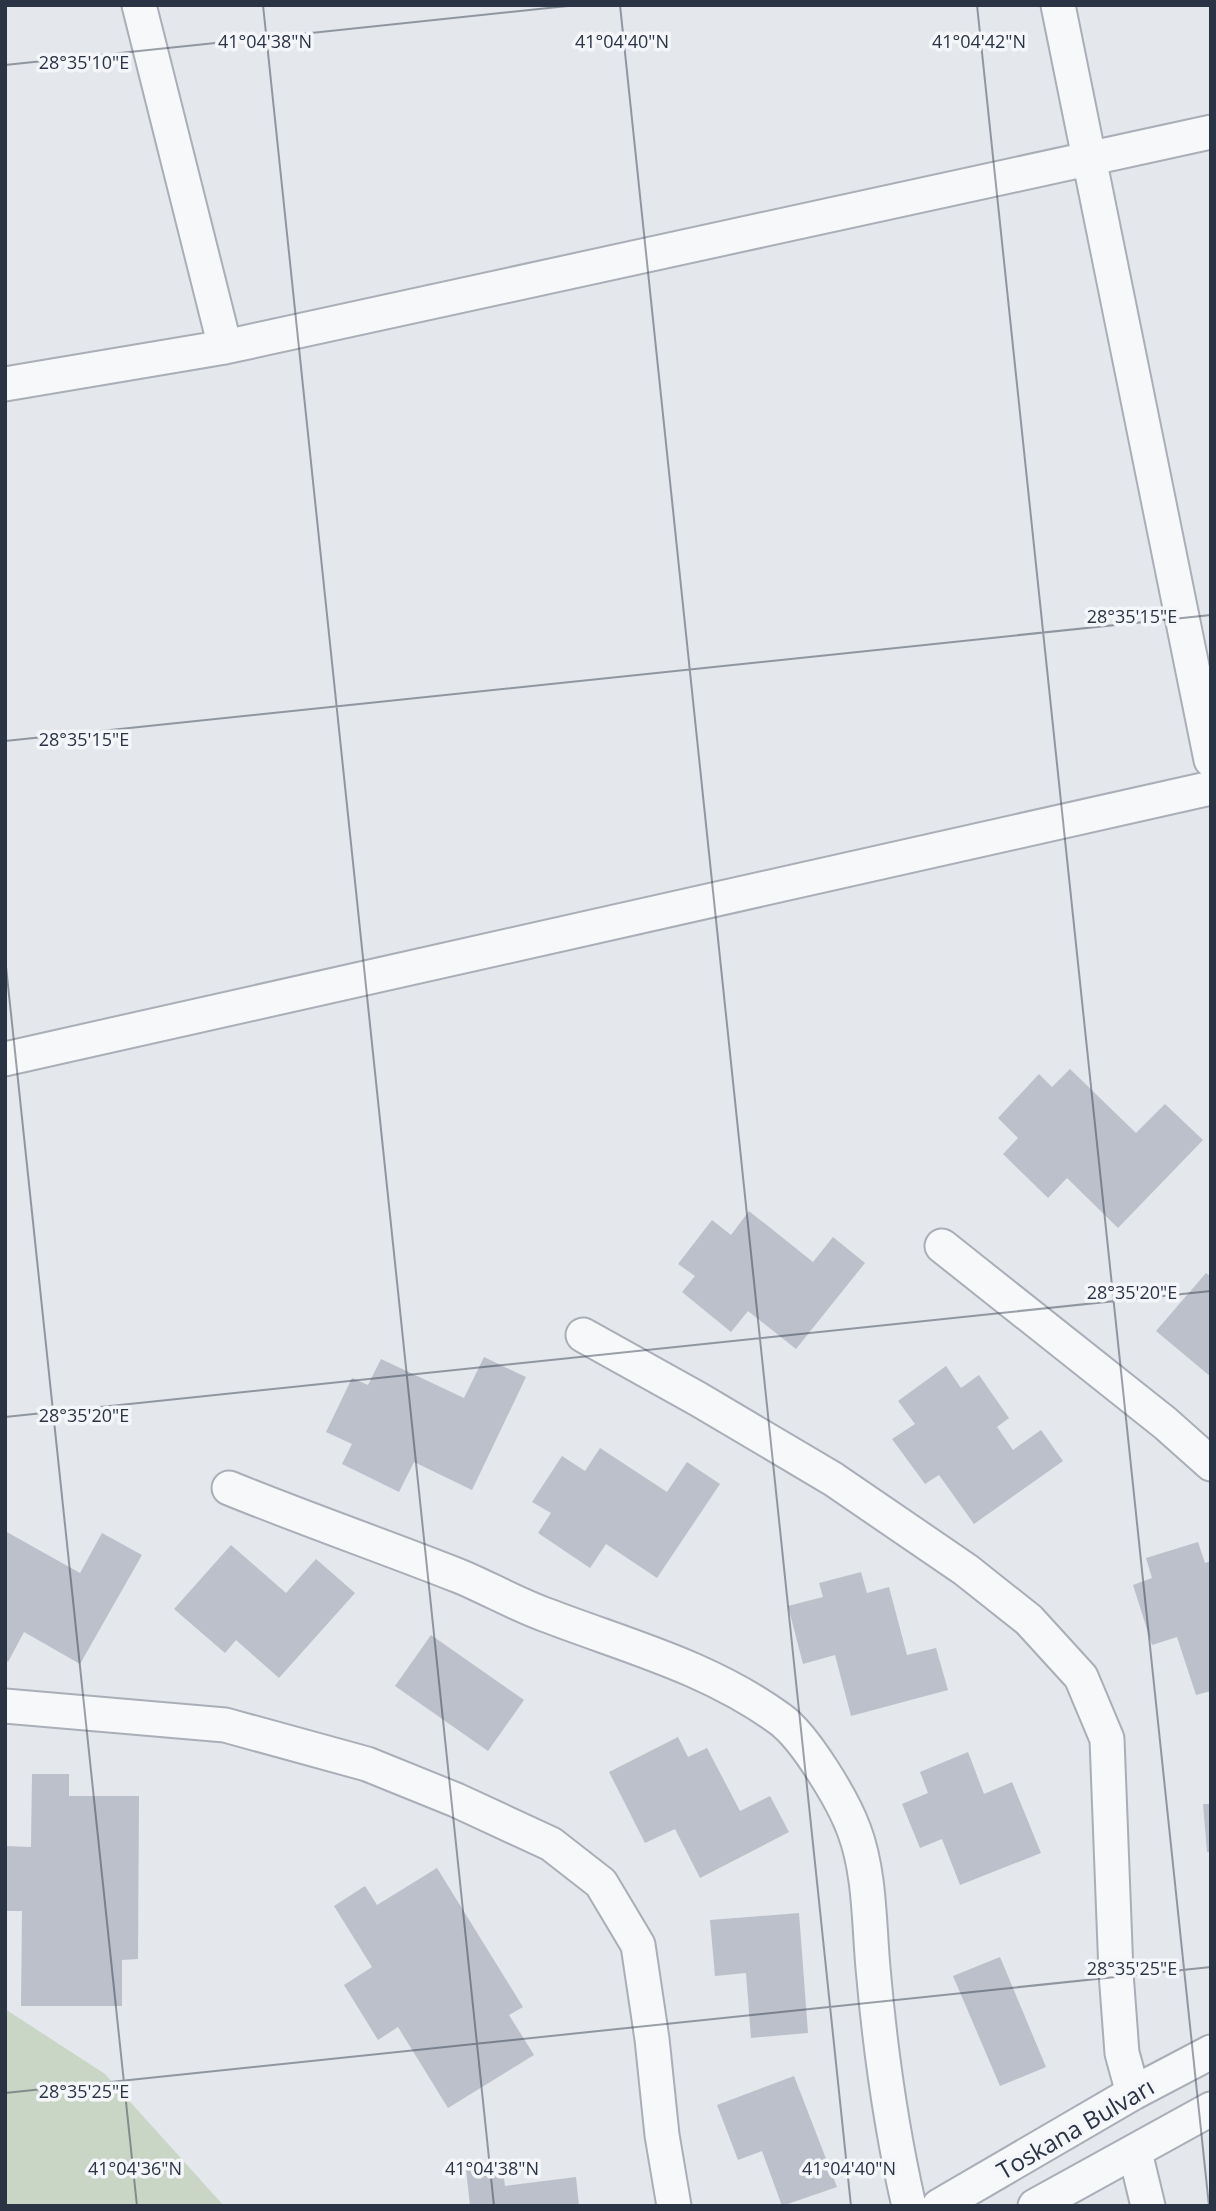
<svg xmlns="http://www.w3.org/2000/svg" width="1216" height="2211" viewBox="0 0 1216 2211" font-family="'Open Sans',sans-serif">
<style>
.green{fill:#c9d6c5}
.building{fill:#bbc0ca}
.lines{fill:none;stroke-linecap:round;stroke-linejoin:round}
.street-casing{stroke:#a9aeb7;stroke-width:37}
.street{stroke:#f7f8fa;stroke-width:33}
.ticks{fill:none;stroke:#2b3445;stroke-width:2;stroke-opacity:0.45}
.labels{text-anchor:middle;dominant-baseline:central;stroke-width:7;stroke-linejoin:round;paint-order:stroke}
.street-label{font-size:24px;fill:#2b3445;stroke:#f4f6f9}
.ticks-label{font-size:18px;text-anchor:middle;fill:#2b3445;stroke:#f4f6f9;stroke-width:7;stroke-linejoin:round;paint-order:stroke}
</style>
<rect width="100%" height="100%" fill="#e4e7ec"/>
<!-- green -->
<path class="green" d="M5,2009L105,2074L224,2206H5Z"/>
<!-- building -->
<path class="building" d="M1070,1069L1136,1133L1165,1104L1203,1140L1118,1228L1067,1178L1048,1198L1003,1154L1018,1138L998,1118L1039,1074L1052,1087Z
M749,1211L813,1262L833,1237L865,1263L796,1349L748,1311L731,1332L682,1292L695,1276L678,1264L712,1220L731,1235Z
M1206,1273L1211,1277V1377L1156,1331Z
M484,1357L526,1377L472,1490L414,1462L399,1492L342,1464L352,1444L326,1432L352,1378L368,1385L381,1359L464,1398Z
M946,1366L961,1388L979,1375L1009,1418L997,1427L1013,1450L1041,1430L1063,1461L974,1524L939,1475L925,1484L892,1439L915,1424L898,1401Z
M600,1448L667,1492L687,1462L720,1484L657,1578L606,1544L590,1568L538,1533L551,1513L532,1502L562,1456L585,1471Z
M5,1531L80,1573L102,1533L142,1555L80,1664L24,1632L8,1662L5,1660Z
M1198,1542L1205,1563L1211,1561V1691L1196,1695L1177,1637L1152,1645L1133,1585L1152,1578L1146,1558Z
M231,1545L286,1593L316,1559L355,1593L279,1678L236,1640L225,1653L174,1609Z
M861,1572L867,1593L889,1587L907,1655L936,1648L948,1690L851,1716L835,1655L803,1664L788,1606L823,1597L819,1583Z
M431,1635L524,1700L488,1751L395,1686Z
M678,1737L688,1757L707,1748L740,1811L770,1796L789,1832L700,1878L675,1829L645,1843L609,1772Z
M968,1752L984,1794L1012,1782L1041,1853L960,1885L942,1839L920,1848L902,1804L928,1793L920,1772Z
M32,1774H69V1796H139L138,1959L122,1960V2006H21L22,1911H5V1846L31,1847Z
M1203,1804H1211V1852H1207Z
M437,1868L523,2007L509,2015L534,2055L448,2108L398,2027L378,2040L344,1985L372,1967L334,1906L365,1886L377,1905Z
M799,1913L808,2033L751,2038L746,1973L715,1976L710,1920Z
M1000,1957L1046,2067L1000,2086L953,1976Z
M794,2076L837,2187L782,2206L762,2151L738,2160L717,2105Z
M502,2164L505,2186L576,2177L579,2206H470L466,2169Z"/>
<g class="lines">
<defs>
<path id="street" d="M139,5L225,347
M1058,5L1211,760
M5,384L225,347L1211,132
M5,1059L1211,788
M942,1246L1165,1423L1211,1464
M583,1335L698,1399L833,1479L966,1570L1029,1620L1081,1677L1107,1739L1116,1973L1122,2053L1133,2093
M229,1488C305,1519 383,1546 459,1576C488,1588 516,1604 546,1615C627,1646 709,1667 780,1719C805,1737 843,1800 854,1830C870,1872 869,1924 873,1968C880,2048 891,2128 909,2206
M5,1706L225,1725L367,1764L456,1800L551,1844L601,1883L638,1945L652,2039L662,2135L674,2206
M1135,2152L1148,2206
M939,2206L1133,2093L1211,2052
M1035,2206L1211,2109"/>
</defs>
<!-- street casing -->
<use href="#street" class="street-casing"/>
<!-- street -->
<use href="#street" class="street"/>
</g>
<!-- ticks -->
<path class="ticks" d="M263,5L494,2206M620,5L851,2206M977,5L1209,2206M5,65L577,5M5,741L1211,615M5,957L137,2206M5,1417L1211,1291M5,2093L1211,1967"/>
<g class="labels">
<!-- street labels -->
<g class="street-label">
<text transform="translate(1075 2128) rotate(-30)">Toskana Bulvarı</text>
</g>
</g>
<g class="ticks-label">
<text x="265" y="48">41°04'38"N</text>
<text x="622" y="48">41°04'40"N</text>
<text x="979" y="48">41°04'42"N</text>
<text x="84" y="69">28°35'10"E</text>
<text x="1132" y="623">28°35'15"E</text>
<text x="84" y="746">28°35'15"E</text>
<text x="1132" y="1299">28°35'20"E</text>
<text x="84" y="1422">28°35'20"E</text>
<text x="1132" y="1975">28°35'25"E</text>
<text x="84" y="2098">28°35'25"E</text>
<text x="135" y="2175">41°04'36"N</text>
<text x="492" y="2175">41°04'38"N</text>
<text x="849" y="2175">41°04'40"N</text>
</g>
<!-- border -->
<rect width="1216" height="2211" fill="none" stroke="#2b3445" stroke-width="14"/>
</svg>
